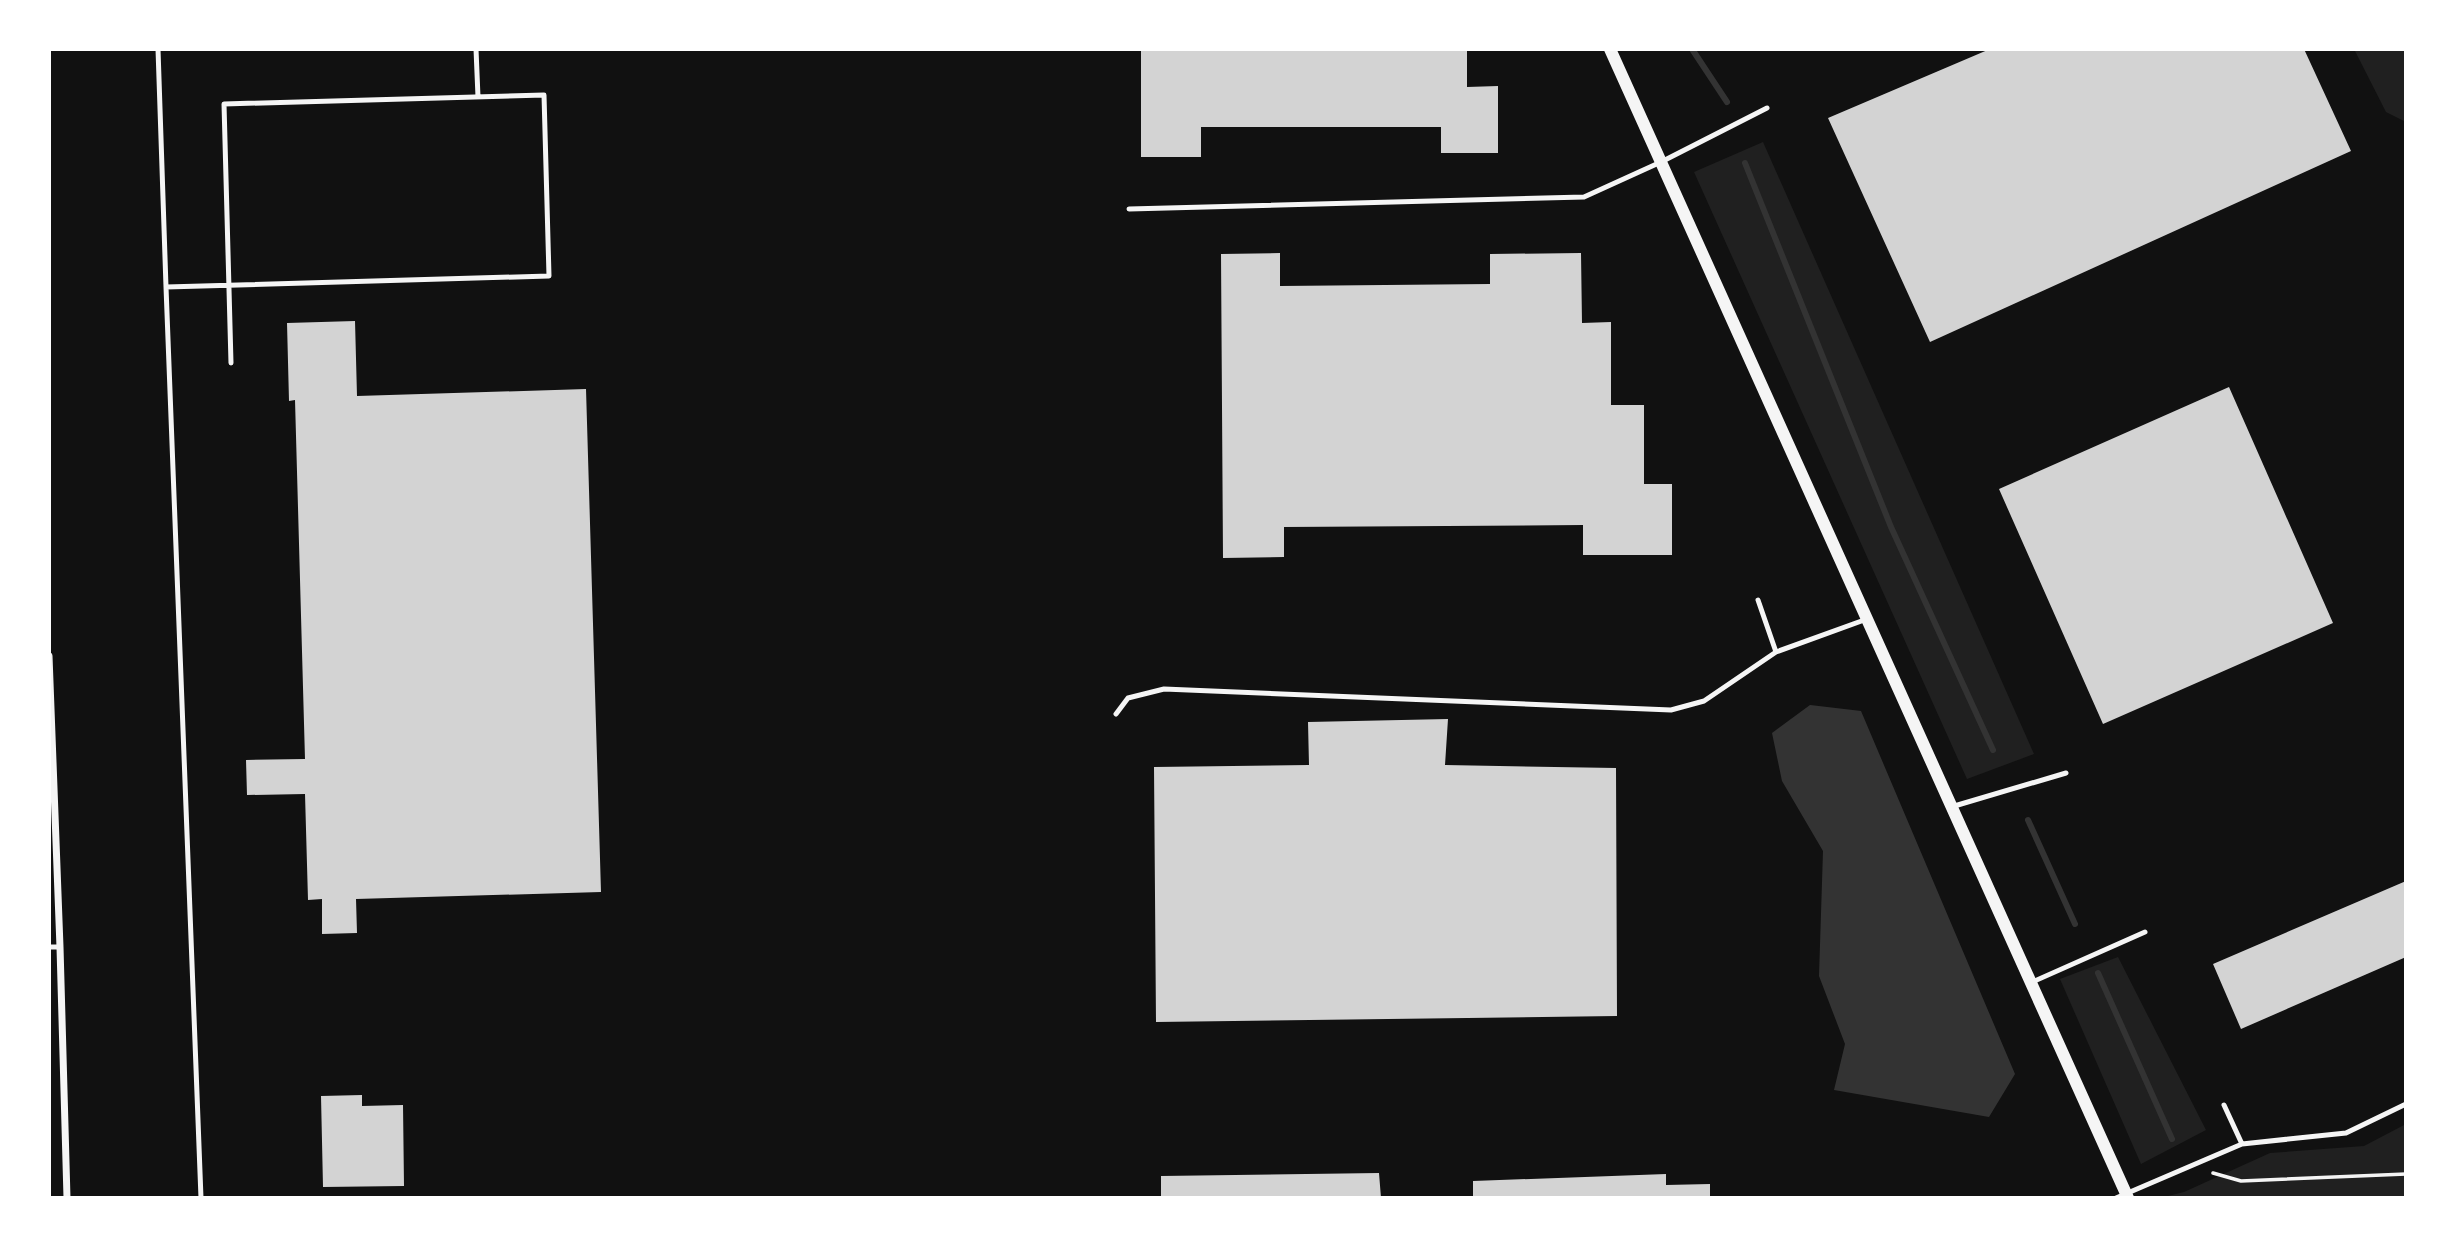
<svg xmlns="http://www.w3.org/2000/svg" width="2455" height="1247" viewBox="0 0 2455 1247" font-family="'Fira Sans Condensed',sans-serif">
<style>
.green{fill:#202020}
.water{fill:#333}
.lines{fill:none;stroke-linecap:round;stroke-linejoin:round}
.stream{stroke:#333;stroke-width:6}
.building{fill:#d3d3d3}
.path{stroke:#f5f5f5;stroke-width:3.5}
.service{stroke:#f5f5f5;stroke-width:5}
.minor{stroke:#f5f5f5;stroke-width:7}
.tertiary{stroke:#f5f5f5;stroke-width:12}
</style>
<rect width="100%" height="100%" fill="#111"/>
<!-- green -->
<path class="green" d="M2354,49H2406V122L2386,112Z
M1763,142L2034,754L1967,779L1694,172Z
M2118,957L2206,1130L2141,1164L2060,979Z
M2406,1124V1198L2168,1196L2184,1192L2270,1153L2364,1146Z"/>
<!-- water -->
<path class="water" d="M1810,705L1861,711L2015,1074L1989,1117L1834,1090L1845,1044L1819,976L1823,851L1782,781L1772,733Z"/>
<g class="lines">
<!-- stream -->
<path class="stream" d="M1692,49L1727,102
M1745,163L1891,527L1993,750
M2028,820L2075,924
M2098,973L2172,1139"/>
</g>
<!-- building -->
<path class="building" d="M1141,49H1467V87L1498,86V153H1441V127H1201V157H1141Z
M1990,49H2304L2351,151L1930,342L1828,118Z
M1280,253V286L1490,284V254L1581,253L1582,323L1611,322V405H1644V484H1672V555H1583V525L1284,527V557L1223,558L1221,254Z
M355,321L357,396L586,389L601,892L356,899L357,933L322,934V899L308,900L305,794L247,795L246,760L305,759L295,400L289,401L287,323Z
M2229,387L2333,623L2103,724L1999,489Z
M1448,719L1445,765L1616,768L1617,1016L1156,1022L1154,767L1309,765L1308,722Z
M2406,881V957L2241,1029L2213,964Z
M362,1095V1106L403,1105L404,1186L323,1187L321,1096Z
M1379,1173L1381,1198H1161V1176Z
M1666,1174V1185L1710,1184V1198H1473V1181Z"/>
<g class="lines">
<!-- path -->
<path class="path" d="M2213,1173L2241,1181L2406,1174"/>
<!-- service -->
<path class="service" d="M158,49L166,287L201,1198
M476,49L478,97
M1129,209L1584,197L1661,162L1767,108
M166,287C293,283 421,280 549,276L544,95L224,104L231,363
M1758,600L1776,652
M1116,714L1128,698L1164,689L1671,710L1704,701L1776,652L1867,619
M1951,807L2066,773
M49,947H60
M2030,983L2145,932
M2224,1105L2242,1144
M2116,1198L2242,1144L2346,1133L2406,1104"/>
<!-- minor -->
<path class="minor" d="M49,656L60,947L67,1198"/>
<!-- tertiary -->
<path class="tertiary" d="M1610,49L2128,1198"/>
</g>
<!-- border -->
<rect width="2455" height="1247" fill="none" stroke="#ffffff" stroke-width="102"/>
</svg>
